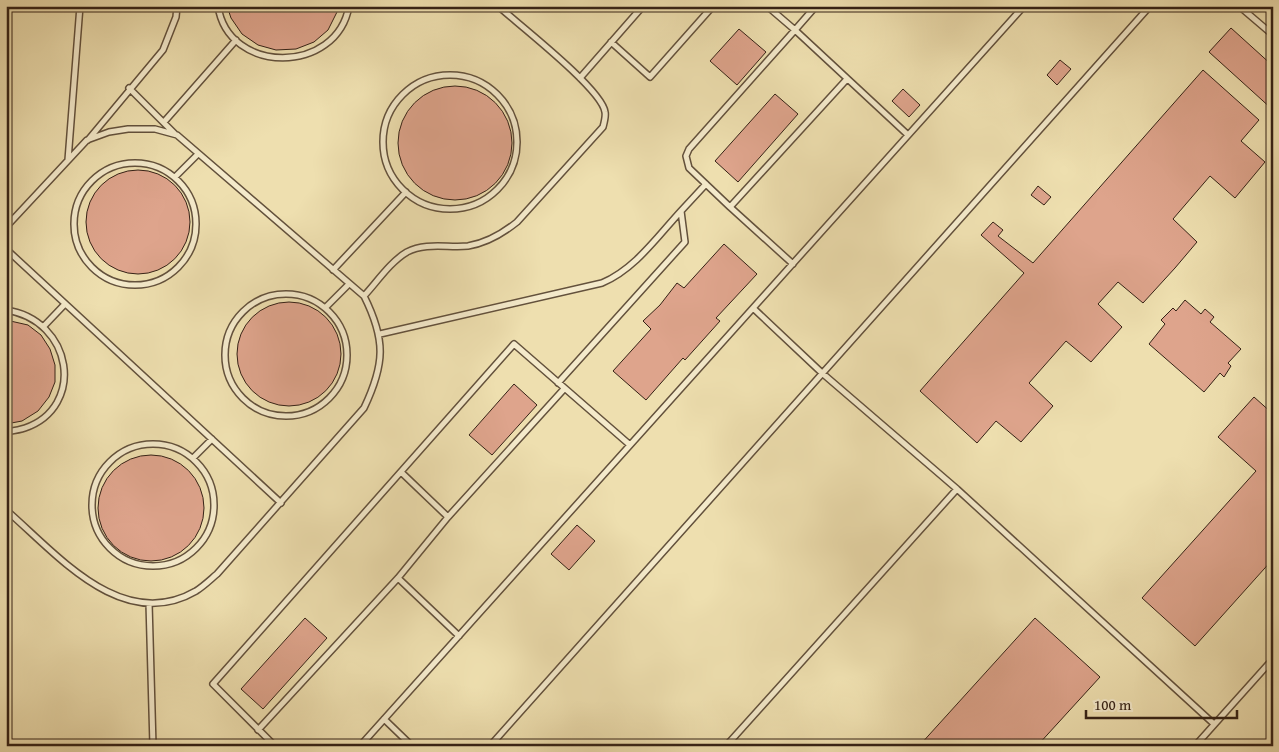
<svg xmlns="http://www.w3.org/2000/svg" width="1279" height="752" viewBox="0 0 1279 752" font-family="'Gentium Book Plus',serif">
<style>
.building{fill:#dea48c;stroke:#352216}
.lines{fill:none;stroke-linecap:round;stroke-linejoin:round}
.service-casing{stroke:#63513c;stroke-width:8}
.service{stroke:#f4eacb;stroke-width:5}
</style>
<rect width="100%" height="100%" fill="#eedfaf"/>
<filter id="stains"><feTurbulence type="fractalNoise" baseFrequency=".004" numOctaves="4"/><feColorMatrix values="0 0 0 0 .2 0 0 0 0 .09 0 0 0 0 .02 0 0 0 .5 -.17"/></filter>
<radialGradient id="worn" r=".72"><stop offset=".6" stop-color="#630" stop-opacity="0"/><stop offset="1" stop-color="#630" stop-opacity=".3"/></radialGradient>
<!-- building -->
<path class="building" d="M227,6H340L328,30L314,42L296,49L276,50L258,45L242,34L231,18Z
M1231,28L1273,66V110L1209,52Z
M739,29L766,52L737,85L710,61Z
M1060,60L1071,69L1057,85L1047,75Z
M1203,70L1259,120L1241,141L1265,162L1235,198L1210,176L1173,219L1197,242L1175,268L1143,303L1118,282L1098,304L1122,327L1091,362L1066,341L1029,383L1053,406L1021,442L996,421L977,443L920,391L1024,273L981,235L993,222L1003,230L998,236L1033,263Z
M398 143a57 57 0 1 1 114 0a57 57 0 1 1-114 0Z
M903,89L920,105L909,117L892,101Z
M775,94L798,114L738,182L715,161Z
M86 222a52 52 0 1 1 104 0a52 52 0 1 1-104 0Z
M1038,186L1051,197L1044,205L1031,195Z
M724,244L757,274L716,318L720,321L685,360L683,358L646,400L613,371L651,329L643,321L660,305L677,283L684,288Z
M1185,300L1201,314L1205,309L1214,317L1210,322L1241,349L1228,363L1231,366L1224,377L1220,373L1204,392L1149,344L1165,324L1161,320L1173,308L1176,311Z
M237 354a52 52 0 1 1 104 0a52 52 0 1 1-104 0Z
M6,320L28,325L41,335L50,349L55,365V382L49,397L38,411L22,421L6,424Z
M514,384L537,405L492,455L469,435Z
M1254,397L1273,414V559L1195,646L1142,598L1256,471L1218,437Z
M98 508a53 53 0 1 1 106 0a53 53 0 1 1-106 0Z
M577,525L595,541L569,570L551,554Z
M305,618L327,638L263,709L241,689Z
M1035,618L1100,677L1037,746H919Z"/>
<g class="lines">
<defs>
<path id="service" d="M218,6C228,75 337,75 349,6
M816,6L795,30L908,135
M1239,6L1273,35
M611,42L650,77L713,6
M383 142a67 67 0 1 1 134 0a67 67 0 1 1-134 0Z
M580,78L643,6
M129,88L175,134
M164,122L236,40
M88,140L163,50L176,17L177,6
M68,160L80,6
M74 224a61 61 0 1 1 122 0a61 61 0 1 1-122 0Z
M175,177L198,154
M730,207L689,168L686,156L689,149L795,30L767,6
M6,227L87,140L109,132L128,129H155L177,135L364,296C386,340 385,364 364,408L217,574C211,579 204,586 196,591C122,634 57,554 6,510
M6,249L281,503
M793,264L730,207L847,79
M333,270L406,192
M225 355a61 61 0 1 1 122 0a61 61 0 1 1-122 0Z
M364,296C377,282 390,262 407,252C426,242 448,248 468,246C487,243 502,234 517,222L603,127C604,123 606,116 605,112C602,89 518,24 498,6
M325,308L349,284
M753,308L822,373L957,489L1214,724
M6,310C73,320 86,407 25,428C19,430 12,431 6,432
M44,326L65,304
M380,334L602,283C635,269 657,237 681,211
M558,383L685,242L681,211L706,184
M92 505a61 61 0 1 1 122 0a61 61 0 1 1-122 0Z
M193,458L212,439
M401,472L448,517
M398,578L459,636
M149,603L153,746
M384,719L412,746
M258,730L398,578L448,517L564,389
M275,746L213,684L514,344L630,445
M360,746L1024,6
M490,746L1150,6
M726,746L957,489
M1195,746L1273,659"/>
</defs>
<!-- service casing -->
<use href="#service" class="service-casing"/>
<!-- service -->
<use href="#service" class="service"/>
</g>
<!-- margin -->
<rect width="1279" height="752" fill="none" stroke="#eedfaf" stroke-width="25"/>
<rect x="8" y="8" width="1264" height="737" fill="none" stroke="#352216" stroke-width="2.5"/>
<rect x="12" y="12" width="1254" height="727" fill="none" stroke="#352216"/>
<!-- scale -->
<path d="M1086 710v8h151v-8" fill="none" stroke="#352216" stroke-width="2.5"/>
<text x="1094" y="710" font-size="15" fill="#352216" stroke="#f4eacb" stroke-width="4" paint-order="stroke">100 m</text>
<rect width="100%" height="100%" filter="url(#stains)"/>
<rect width="100%" height="100%" fill="url(#worn)"/>
</svg>
